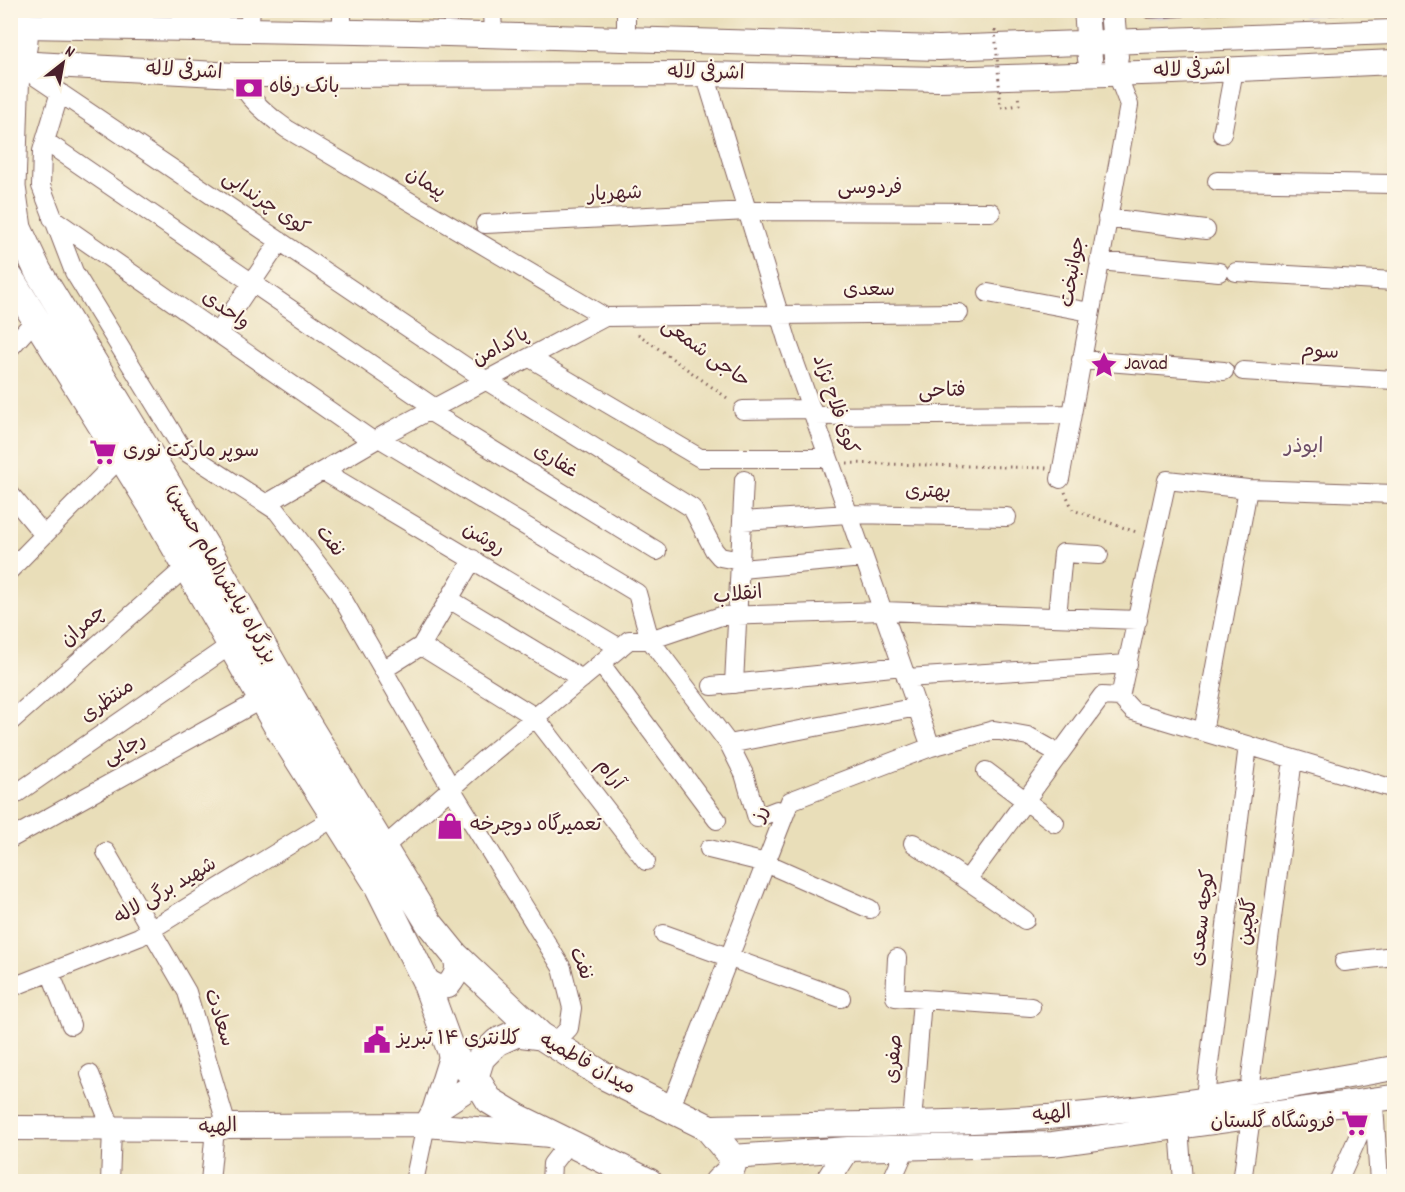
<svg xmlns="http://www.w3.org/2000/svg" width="1405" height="1192" viewBox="0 0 1405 1192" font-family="Dekko,'Playpen Sans Arabic',sans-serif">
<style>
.building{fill:#afa6d7}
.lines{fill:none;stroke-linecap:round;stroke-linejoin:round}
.minor-casing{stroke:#82625d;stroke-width:20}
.major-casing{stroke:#82625d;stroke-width:26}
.highway-casing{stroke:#82625d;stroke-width:29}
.path{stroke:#82625d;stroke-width:3;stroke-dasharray:1.5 4.5;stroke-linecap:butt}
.minor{stroke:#fff;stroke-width:18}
.major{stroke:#fff;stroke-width:24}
.highway{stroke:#fff;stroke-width:27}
.path-bridge{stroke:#82625d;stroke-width:3;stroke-dasharray:1.5 4.5;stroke-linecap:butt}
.labels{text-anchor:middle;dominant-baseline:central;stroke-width:4.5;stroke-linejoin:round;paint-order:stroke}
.street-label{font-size:20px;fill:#4a1f2b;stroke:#fcf5e5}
.poi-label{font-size:20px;fill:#4a1f2b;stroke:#fcf5e5;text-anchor:start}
.neighbourhood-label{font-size:21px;fill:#6d4e67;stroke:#fcf5e5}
</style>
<rect width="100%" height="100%" fill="#fcf5e5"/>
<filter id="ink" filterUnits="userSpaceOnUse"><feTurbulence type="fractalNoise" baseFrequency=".0167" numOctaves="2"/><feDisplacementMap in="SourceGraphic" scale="12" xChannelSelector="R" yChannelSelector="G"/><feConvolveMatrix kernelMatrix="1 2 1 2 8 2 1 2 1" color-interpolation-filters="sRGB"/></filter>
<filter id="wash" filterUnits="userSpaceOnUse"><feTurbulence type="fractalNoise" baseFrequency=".008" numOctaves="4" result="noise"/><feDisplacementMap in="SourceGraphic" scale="24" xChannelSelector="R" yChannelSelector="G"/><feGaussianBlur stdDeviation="1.35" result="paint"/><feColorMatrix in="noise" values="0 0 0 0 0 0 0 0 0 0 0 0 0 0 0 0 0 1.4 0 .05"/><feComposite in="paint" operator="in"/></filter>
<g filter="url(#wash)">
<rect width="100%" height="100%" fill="#e9deb9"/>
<g id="blocks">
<!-- building -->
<path class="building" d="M974,10H1055V14L974,16Z
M1134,10H1184V16L1147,18Z
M1190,10H1232V12L1191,15Z
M1301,10H1394V12L1303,16Z"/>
</g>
</g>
<g filter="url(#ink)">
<use href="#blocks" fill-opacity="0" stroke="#82625d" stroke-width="1.5"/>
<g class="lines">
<defs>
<path id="minor" d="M342,10V31
M492,10L493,35
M249,29L251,10
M626,39V10
M17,64L487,381L692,508L714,550L720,557L741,561
M705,74L788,343L931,747
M235,75C248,98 265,114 287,129L605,317
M60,92L42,151L41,186L74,272L183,450L277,511L338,591L457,798L562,968L572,1008L569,1028L554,1044
M1222,134L1234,70
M45,141L435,408
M1217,181L1394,184
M52,218L373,441
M1107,218L1206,230
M485,224L748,211L991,212
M1099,261L1219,272
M1236,272L1394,281
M988,293L1090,312
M218,333L280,241
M10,348L36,319
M530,358L700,458H828
M1081,360L1224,371
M1243,371L1394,380
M743,410L811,409
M429,411L657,551
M814,416L1072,414
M379,438L637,593L650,640L729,744L744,774L757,818L777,810
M323,471L620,648
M1060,479L1129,105L1117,74
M10,494L44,535
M1394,494L1248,489L1167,480L1120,697L1133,711L1394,789
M266,504L389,432L605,317L959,313
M743,521L848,514L1007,517
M741,569L863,558
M10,570L121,457
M449,599L582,679
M1057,617L1063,553L1099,555
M421,646L535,717L646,861
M601,664L717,820
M383,670L421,646L473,559
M906,678L1128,664
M734,684L744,480
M712,686L902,666
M10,722L187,566
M1203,732L1248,489
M729,744L917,707
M986,771L1055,823
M10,798L232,644
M10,839L262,699
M913,843L1025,920
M384,847L482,761L629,640H650L721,616L882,611L1138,620
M709,849L766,863L870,909
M106,852L187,992L227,1126
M967,880L1102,696L1120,697
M664,934L841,998
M897,958L895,997L1031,1007
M1344,962L1394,956
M50,972L71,1025
M10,988L139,937L335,817
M90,1074L112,1129L110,1182
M1249,1091L1293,759
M1205,1097L1248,745
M1374,1105L1379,1182
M670,1109L790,801L931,747L994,730L1028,736L1058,753
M912,1122L922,1000
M1179,1127L1183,1182
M210,1182L215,1129
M414,1182L426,1125
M551,1182L552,1164L569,1142
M891,1182L906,1148
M1242,1182L1251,1117
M1338,1182L1374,1101"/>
<path id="major" d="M1086,10L1090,59
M1112,10L1116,57
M24,26L412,33L939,48L1394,32
M17,63L235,75L705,74L939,79L1173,72L1394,62
M425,980L438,987L448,986C457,975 459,969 455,955
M434,1111L452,1054
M426,1125L434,1111L478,1082
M707,1127C820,1124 934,1125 1048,1117C1161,1109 1283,1088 1394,1068
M10,1128L215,1129L227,1126L426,1125L550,1135
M732,1157L848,1149L1053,1144L1394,1097
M827,1182L848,1149"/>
<path id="highway" d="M10,16L24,26C25,42 24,59 10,70
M16,66L12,187L18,228L38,271L212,557L303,717L429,923L455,955L541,1036
M10,278L153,508L276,724L376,882L425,980L452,1054L475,1077
M649,1182L517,1117L489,1100L475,1077L481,1058L497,1042L517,1033L541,1036L606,1077L707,1127L732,1157C735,1169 727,1174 718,1182"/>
</defs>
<!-- minor casing -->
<use href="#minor" class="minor-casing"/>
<!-- major casing -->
<use href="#major" class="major-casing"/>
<!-- highway casing -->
<use href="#highway" class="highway-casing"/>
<!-- path -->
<path class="path" d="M1001,108L1019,105L1018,94
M638,334L730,400
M847,463L1047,468
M1065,492L1073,510L1139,533"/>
<!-- minor -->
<use href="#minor" class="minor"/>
<!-- major -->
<use href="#major" class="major"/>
<!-- highway -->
<use href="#highway" class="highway"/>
<!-- path-bridge -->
<path class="path-bridge" d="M995,30L1001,108"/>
</g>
</g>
<!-- icons -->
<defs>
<symbol id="bank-bare" viewBox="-9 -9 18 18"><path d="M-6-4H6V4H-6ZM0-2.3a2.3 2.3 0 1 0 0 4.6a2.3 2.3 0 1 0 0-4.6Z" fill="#b5179e" stroke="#fcf5e5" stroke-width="2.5" paint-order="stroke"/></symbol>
<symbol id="sight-bare" viewBox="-9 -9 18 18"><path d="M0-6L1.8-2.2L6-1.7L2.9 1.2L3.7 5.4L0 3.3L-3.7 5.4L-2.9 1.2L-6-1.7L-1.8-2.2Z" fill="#b5179e" stroke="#fcf5e5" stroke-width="2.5" paint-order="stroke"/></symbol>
<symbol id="supermarket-bare" viewBox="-9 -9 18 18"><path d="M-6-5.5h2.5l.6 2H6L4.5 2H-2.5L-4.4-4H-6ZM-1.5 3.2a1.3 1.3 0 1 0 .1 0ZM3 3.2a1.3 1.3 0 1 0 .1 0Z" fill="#b5179e" stroke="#fcf5e5" stroke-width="2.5" paint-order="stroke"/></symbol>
<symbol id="shop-bare" viewBox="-9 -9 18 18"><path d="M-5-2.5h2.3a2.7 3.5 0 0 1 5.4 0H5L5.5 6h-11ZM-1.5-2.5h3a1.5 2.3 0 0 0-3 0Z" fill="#b5179e" stroke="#fcf5e5" stroke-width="2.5" paint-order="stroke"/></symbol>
<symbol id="civic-bare" viewBox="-9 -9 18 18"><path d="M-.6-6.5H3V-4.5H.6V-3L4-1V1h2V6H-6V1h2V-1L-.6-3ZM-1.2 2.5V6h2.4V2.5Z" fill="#b5179e" stroke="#fcf5e5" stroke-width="2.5" paint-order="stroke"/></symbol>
</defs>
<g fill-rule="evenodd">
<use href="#bank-bare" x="230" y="69" width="38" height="38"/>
<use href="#sight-bare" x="1085" y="346" width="38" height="38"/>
<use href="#supermarket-bare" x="84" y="433" width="38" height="38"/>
<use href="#shop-bare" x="431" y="807" width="38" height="38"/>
<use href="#civic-bare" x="358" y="1021" width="38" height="38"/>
<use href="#supermarket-bare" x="1336" y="1104" width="38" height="38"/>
</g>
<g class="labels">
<!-- street labels -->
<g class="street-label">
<text transform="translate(1192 71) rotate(-2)">اشرفی لاله</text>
<text transform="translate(184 72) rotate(3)">اشرفی لاله</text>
<text transform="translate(706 74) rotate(1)">اشرفی لاله</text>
<text transform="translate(425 184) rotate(31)">پیمان</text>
<text x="870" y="189">فردوسی</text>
<text transform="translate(615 195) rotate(-3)">شهریار</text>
<text transform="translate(265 204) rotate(34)">کوی چرندابی</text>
<text transform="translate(1074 272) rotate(-80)">جوانبخت</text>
<text x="869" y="291">سعدی</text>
<text transform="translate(225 311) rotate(35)">واحدی</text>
<text transform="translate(501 348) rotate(-28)">پاکدامن</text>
<text transform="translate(1320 353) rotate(3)">سوم</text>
<text transform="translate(705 354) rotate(36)">حاجی شمعی</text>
<text transform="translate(942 392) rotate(-1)">فتاحی</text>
<text transform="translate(834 405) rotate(71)">کوی فلاح نژاد</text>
<text transform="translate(555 462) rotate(32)">غفاری</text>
<text transform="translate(928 493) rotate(1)">بهتری</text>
<text transform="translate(483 540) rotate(31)">روشن</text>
<text transform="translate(329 542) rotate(53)">نفت</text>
<text transform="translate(220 575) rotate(60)">بزرگراه نیایش(امام حسین)</text>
<text transform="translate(738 596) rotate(-6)">انقلاب</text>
<text transform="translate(84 627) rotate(-41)">چمران</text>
<text transform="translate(108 702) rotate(-35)">منتظری</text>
<text transform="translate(125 750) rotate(-29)">رجایی</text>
<text transform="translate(609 775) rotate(52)">آرام</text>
<text transform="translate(761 814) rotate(-69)">رز</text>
<text transform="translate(166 892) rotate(-30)">شهید برگی لاله</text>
<text transform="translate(1204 918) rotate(-83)">کوچه سعدی</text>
<text transform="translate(1249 922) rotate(-82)">گلچین</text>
<text transform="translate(580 964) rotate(68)">نفت</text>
<text transform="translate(218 1018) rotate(72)">سعادت</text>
<text transform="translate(895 1059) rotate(-85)">صفری</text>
<text transform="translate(587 1065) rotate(29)">میدان فاطمیه</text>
<text transform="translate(1052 1115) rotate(-5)">الهیه</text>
<text transform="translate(218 1128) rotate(-3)">الهیه</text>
</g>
<!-- poi labels -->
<g class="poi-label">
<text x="269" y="88">بانک رفاه</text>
<text x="1124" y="365">Javad</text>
<text x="123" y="452">سوپر مارکت نوری</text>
<text x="470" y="826">تعمیرگاه دوچرخه</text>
<text x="397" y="1040">کلانتری ۱۴ تبریز</text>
<text x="1335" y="1123" text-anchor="end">فروشگاه گلستان</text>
</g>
<!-- neighbourhood labels -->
<g class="neighbourhood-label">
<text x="1304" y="448">ابوذر</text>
</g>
</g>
<!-- margin -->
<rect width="1405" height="1192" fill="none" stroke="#fcf5e5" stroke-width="36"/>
<!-- north arrow -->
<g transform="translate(63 63) rotate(31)" stroke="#fcf5e5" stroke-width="4.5" paint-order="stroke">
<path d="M0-4.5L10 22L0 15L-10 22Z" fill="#4a1f2b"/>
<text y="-9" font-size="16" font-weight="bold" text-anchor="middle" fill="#4a1f2b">N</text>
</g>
</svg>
